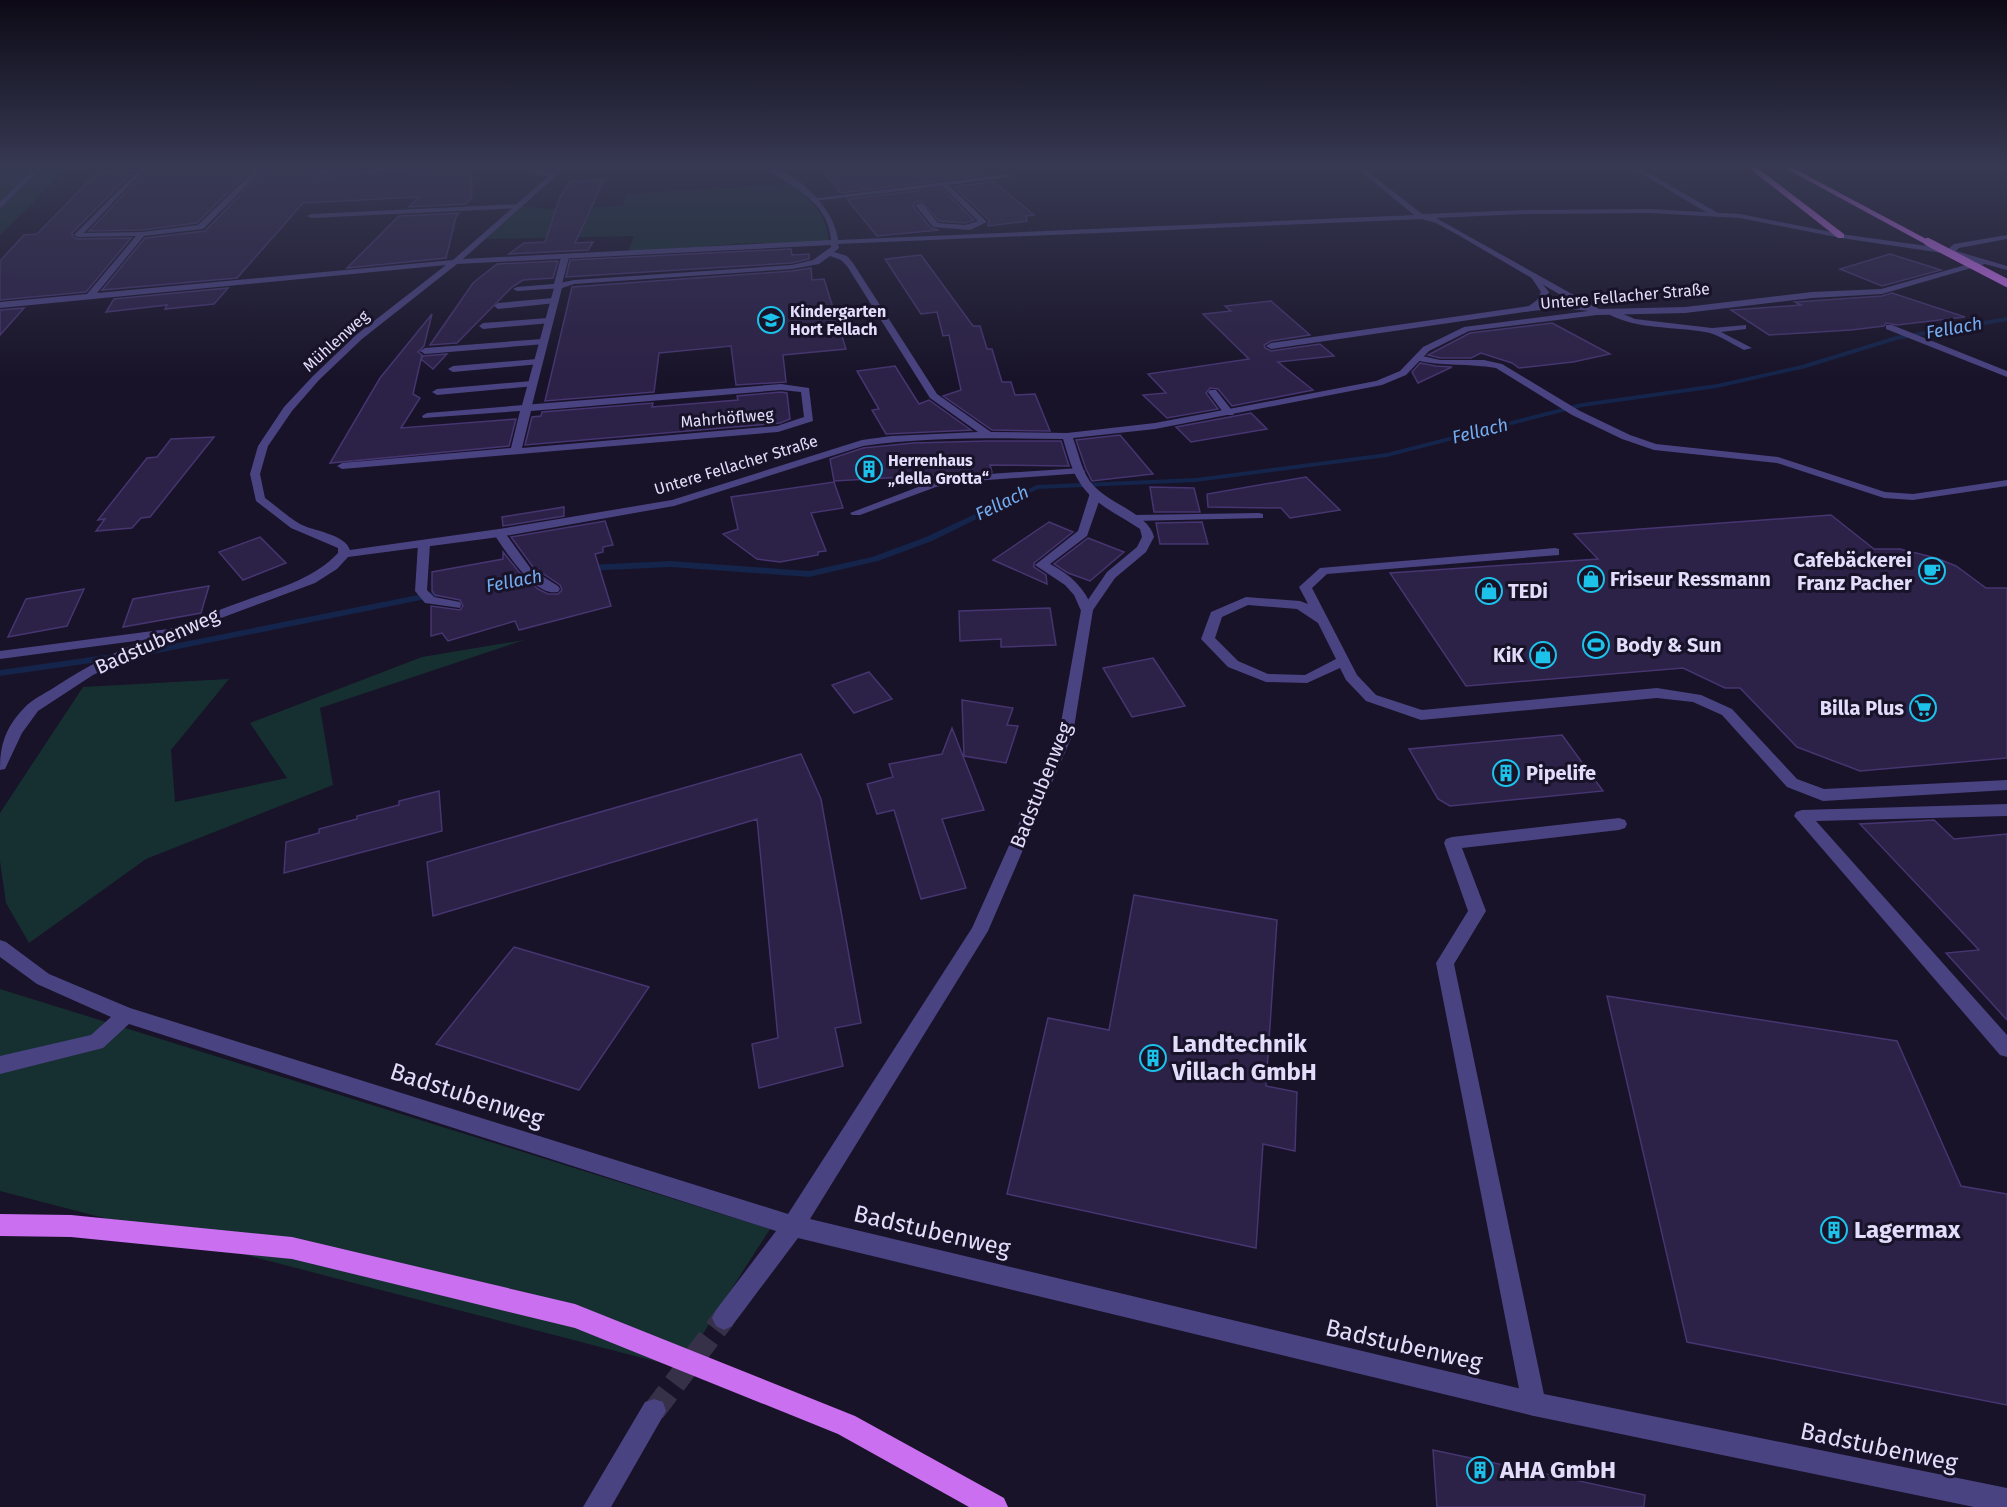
<svg xmlns="http://www.w3.org/2000/svg" width="2007" height="1507" viewBox="0 0 2007 1507" font-family="'Fira Sans',sans-serif">
<style>
.green{fill:#163031}
.lines{fill:none;stroke-linecap:round;stroke-linejoin:round}
.stream{fill:#14244a;fill-rule:evenodd}
.building{fill:#2c2147;stroke:#463570;stroke-width:1.5}
.street-tunnel{stroke:#363148;stroke-width:23;stroke-dasharray:23 11;stroke-linecap:butt}
.lane{fill:#4a4382;fill-rule:evenodd}
.street{fill:#4a4382;fill-rule:evenodd}
.primary{fill:#cb6ff1;fill-rule:evenodd}
.primary-bridge{stroke:#cb6ff1;stroke-width:8}
.labels{text-anchor:middle;dominant-baseline:central;stroke-width:6;stroke-linejoin:round;paint-order:stroke}
.far-street-label{font-size:16px;fill:#e3ddfc;stroke:#181328}
.far-poi-label{font-size:16px;font-weight:bold;fill:#e3ddfc;stroke:#181328;text-anchor:start}
.far-water-label{font-size:18px;font-style:italic;fill:#75adf1;stroke:#181328}
.poi-label{font-size:20px;font-weight:bold;fill:#e3ddfc;stroke:#181328;text-anchor:start}
.street-label{font-size:20px;fill:#e3ddfc;stroke:#181328}
.near-poi-label{font-size:24px;font-weight:bold;fill:#e3ddfc;stroke:#181328;text-anchor:start}
.near-street-label{font-size:24px;fill:#e3ddfc;stroke:#181328}
</style>
<rect width="100%" height="100%" fill="#181328"/>
<!-- green -->
<path class="green" d="M0,167H69L0,235Z
M792,184C811,200 827,215 829,241L735,244L628,252L634,236L483,239L519,206L551,209L623,206L626,194Z
M524,640L320,708L333,785L146,859L29,943L6,903L0,861V813L83,687L229,679L171,750L175,802L287,778L250,723L422,657Z
M0,989L770,1229L681,1368L0,1191Z"/>
<g class="lines">
<!-- stream -->
<path class="stream" d="M2007,317V321L1897,340L1806,368L1717,388L1582,407L1387,457L1196,482L1038,489L932,541L878,561L809,577L671,567L587,571L583,568L587,565L671,561L809,571L872,557L926,537L1037,485L1196,478L1387,453L1582,403L1717,384L1802,365L1896,336Z
M448,589L451,590V594L148,655L0,676V670L148,649Z"/>
</g>
<!-- building -->
<path class="building" d="M192,167H254L197,223L142,230L89,231L143,174L151,169Z
M267,167H359L315,172L320,177L437,167H471L472,197L466,204L409,207L419,197L303,203L237,278L102,290L145,238L205,231Z
M820,167H976L985,175L841,193Z
M135,170L72,233L73,237L78,239L131,238L86,292L0,300V261L24,235L37,234L97,173Z
M604,180L575,243L593,242L588,250L509,254L524,243L545,242L560,197L571,181Z
M993,181L1034,215L1026,216L1027,221L988,226L989,220L954,187Z
M941,188L974,220L965,223L939,221L921,201L914,203L913,206L931,228L939,230L877,236L847,199Z
M459,213L456,217L446,258L347,268L399,216Z
M791,249L792,255L809,254V259L792,263L566,277L570,260Z
M1890,254L1941,270L1882,286L1840,269Z
M921,255L973,326H980L987,349H992L1002,382H1011L1015,395L1035,394L1050,431L992,430L943,396L961,390L949,335L943,336L937,312L921,314L885,259Z
M558,261L553,278L523,280L512,287L457,343L430,345L473,283L497,264Z
M811,268L812,280L824,279L846,349L783,355L786,382L736,385L731,346L659,353L654,392L545,401L572,287L792,271Z
M228,288L214,304L165,309L167,305L106,312L114,299Z
M1892,293L1965,317L1897,325L1886,323L1884,326L1851,330L1769,335L1731,310L1801,305L1795,302L1882,296Z
M1271,301L1310,335L1271,341L1264,345L1265,348L1271,351L1320,344L1334,356L1278,362L1313,390L1232,406L1218,389L1210,388L1206,393L1218,409L1167,418L1143,395L1166,393L1148,374L1249,359L1203,314L1231,311L1225,306Z
M24,308L0,335V310Z
M432,314L424,346L418,352L422,355L421,359L423,356L447,354L433,369L421,359L413,394L420,398L401,428L516,419L509,446L330,463L380,378Z
M1552,323L1610,354L1573,362L1519,368L1512,363L1481,353L1471,358H1440L1428,355L1470,333Z
M1420,363L1436,366L1452,367L1418,383L1412,372Z
M895,366L919,404L929,400L971,430L886,434L872,410L879,409L857,371Z
M781,392L787,393L790,419L780,423L525,445L532,417L541,416L542,412L653,403L652,407L738,400L737,396Z
M1251,413L1267,429L1191,442L1176,427Z
M1120,435L1153,474L1092,481L1086,469L1076,440Z
M214,437L150,517L141,518L132,528L96,531L105,519L98,520L147,458L157,457L171,439Z
M988,441H1061L1069,466L990,465L992,472L834,481L830,459L863,448L913,443Z
M1306,477L1340,510L1290,518L1281,508L1208,507L1207,494Z
M834,482L843,508L811,513L826,551L818,552V555L780,562L757,559L723,534L738,529L731,497Z
M1150,487L1194,488L1200,512H1154Z
M564,507V516L503,526L502,517Z
M1831,515L1874,549H1900L1936,558L1956,566L1986,588H2007V758L1860,771L1797,747L1740,688H1725L1683,668L1466,686L1390,573L1598,559L1574,534Z
M605,521L613,545L603,547V552L595,554L611,606L519,630L515,621L448,641L442,633L431,636V606L460,610L463,606L460,600L435,595L432,591V572L503,559V552L519,572L538,589L548,594H558L562,590L560,585L533,567L511,537Z
M1049,522L1073,532L1034,563V567L1046,575L1047,584L993,560Z
M1202,522L1208,544H1160L1156,523Z
M260,537L286,563L243,580L219,552Z
M1088,538L1124,552L1090,581L1068,573L1054,564Z
M209,586L201,613L123,627L133,599Z
M84,589L67,626L8,637L26,599Z
M1050,608L1056,645L1001,647V639L960,641L959,611Z
M1153,658L1185,706L1132,717L1103,668Z
M869,672L892,699L854,713L832,685Z
M962,700L1013,708L1007,725L1018,726L1006,763L964,756Z
M952,728L984,810L942,819L966,888L921,899L894,810L877,814L867,784L893,777L889,764L942,754Z
M1562,735L1603,791L1450,806L1438,799L1409,749Z
M801,754L821,799L861,1023L835,1028L843,1066L759,1088L752,1044L778,1038L757,819L433,916L427,862Z
M439,791L442,831L284,873L286,842L319,833V829L357,819V816L399,805V801Z
M1934,820L1954,839L2007,834V1020L1946,953L1979,950L1860,824Z
M1134,895L1277,920L1266,1086L1297,1092L1295,1151L1263,1144L1256,1248L1007,1194L1048,1018L1109,1030Z
M514,947L649,987L579,1090L436,1044Z
M1607,996L1897,1041L1961,1186L2007,1194V1405L1687,1342Z
M1433,1450L1645,1495L1644,1507H1437Z"/>
<g class="lines">
<!-- street-tunnel -->
<path class="street-tunnel" d="M654,1411L724,1318"/>
<!-- lane -->
<path class="lane" d="M390,167H435L320,175L317,173Z
M528,167C532,167 557,173 560,174C550,179 536,176 528,167Z
M1630,167H1638L1718,213L1711,215Z
M1008,174L1010,177L949,185L987,222L970,230L933,227L915,205L922,203L938,223L965,225L978,221L942,186L814,201L810,199Z
M523,204L520,208L311,218L307,216L311,214Z
M565,255L569,257L561,288L517,291L513,289L517,287L554,284L561,257Z
M1535,275L1549,292L1542,304C1557,303 1580,300 1593,308L1589,311L1560,308L1532,311L1271,349L1266,346L1271,343L1529,306L1537,300L1541,292L1531,277Z
M553,298L557,301L556,303L498,309L494,306L498,303Z
M1611,309L1635,319L1712,328L1746,325V329L1721,332L1752,348L1744,350C1732,344 1718,334 1705,332C1672,326 1638,330 1608,314L1607,312Z
M548,318L552,321L551,323L483,329L479,326L483,323Z
M1886,325H1892L2007,371V377L1886,329Z
M542,339L545,340V344L425,354L420,351L425,348Z
M1418,355L1440,360H1484L1502,364L1580,411L1630,435L1656,444L1778,457L1885,492L1913,494L2007,480V486L1913,500L1884,498L1777,463L1654,450L1622,439L1572,415L1496,368C1468,363 1444,367 1415,360L1413,358Z
M537,359L542,362L540,364L453,372L448,369L453,366Z
M532,381L535,382V386L437,395L432,392L437,389Z
M781,384L809,388L813,421L778,432L342,469L337,466L342,463L511,448L520,411L423,418L422,416L427,413ZM781,390L801,392L804,417L777,426L522,448L531,411Z
M1210,390H1216L1234,413L1233,415H1225L1208,392Z
M1080,468L1085,471L1084,473L974,481L936,487L860,515H852L850,513L934,481L974,475Z
M1096,490L1102,493L1087,536L1050,564C1071,575 1085,588 1093,610L1087,614L1082,613L1074,595L1065,585L1035,565L1078,531L1090,493Z
M1259,513L1263,514V518L1134,521L1128,518L1134,515Z
M499,529L503,530L531,569L558,586L560,589L558,592C534,597 505,550 493,533Z
M424,540L430,544L427,590L434,597L460,602L461,605L460,608L425,603L415,591L418,544Z
M1555,548L1559,549V555L1327,574L1312,588L1357,675L1376,695L1422,710L1657,688L1701,695L1732,709L1797,779L1824,789L2007,780V790L1823,801L1787,787L1722,715L1693,702L1657,698L1421,720L1366,701L1346,680L1340,668L1307,683L1266,682L1228,667L1201,639L1211,612L1246,597L1300,601L1308,604L1299,587L1320,568ZM1248,605L1297,609L1318,623L1336,659L1305,675L1268,674L1238,661L1215,638L1222,617Z
M168,629L175,633L173,636L0,659V651Z
M2007,804V816L1816,821L2007,1035V1057L2000,1055L1794,816L1796,812L1802,810Z
M1619,818L1625,820L1627,824L1625,828L1619,830L1462,848L1486,911L1454,964L1546,1404L1543,1413L1534,1416L1525,1413L1522,1404L1436,963L1468,911L1444,843L1446,839L1452,837Z"/>
<!-- street -->
<path class="street" d="M36,167H43L0,208V202Z
M142,167H150L142,172L84,233L142,232L198,225L258,167H265L203,229L144,236L97,293L453,260L559,167H566L463,259L831,240C829,201 791,187 764,167C794,167 836,210 838,240L1414,215L1355,167H1362L1422,214L1524,210L1650,209L1740,214L1841,234L1948,249L1954,244L2007,235V239L1959,248L1956,251L2007,266V270L1985,264L1882,294L1812,298L1685,313L1597,315L1469,331L1429,351L1406,375L1382,385L1155,429L1073,438C1079,454 1082,474 1094,486C1110,504 1149,514 1154,537L1146,552L1115,578L1093,610L1073,734L988,931L810,1219L1534,1392L2007,1488V1507H1974L1534,1416L798,1238L732,1326L724,1330L716,1326L712,1318L716,1310L776,1231L129,1024L103,1048L0,1074V1056L91,1035L111,1017L37,984L0,957V940L6,942L49,974L130,1008L788,1214L972,928L1059,734L1081,610L1107,572L1137,547L1142,537L1140,529C1120,515 1094,505 1080,483C1071,470 1068,454 1063,439C997,438 929,437 863,446L674,506L499,537L348,557L337,569L315,583L173,636L93,675L38,711L22,733L5,769L0,770C0,742 7,725 27,705C36,697 48,692 58,685C115,648 178,625 241,602C275,589 313,580 338,553V548L291,528L256,501L250,474L258,446L284,407L313,376L356,335L446,265L0,308V302L87,294L136,236L78,237L74,235ZM1650,213L1740,218L1841,238L1949,254L1976,262L1881,289L1812,292L1685,307L1599,309L1436,218L1524,214ZM1422,219L1436,223L1458,235L1588,311L1464,327L1423,347L1400,371L1376,381L1155,423L1067,433L991,432L937,394L853,263L847,256L834,252L839,248L838,244ZM831,245V247L813,260L792,265L574,280L555,284L521,409L526,412L531,409L562,288L574,284L792,269L819,264L830,256L841,260L847,266L930,398L978,432L891,436L862,440L672,500L499,529L350,550C345,534 313,531 300,524C288,517 276,506 265,498L260,474L268,446L292,411L319,380L362,339L457,264Z
M654,1399L663,1402L666,1411L611,1507H583L645,1402Z"/>
<!-- primary -->
<path class="primary" d="M1748,167H1756L1844,234V238H1838Z
M1783,167H1791L1932,242L1925,244Z
M0,1214L71,1215L292,1237L575,1304L855,1416L1004,1498L1008,1507H969L838,1434L575,1328L292,1259L71,1237L0,1236Z"/>
<!-- primary-bridge -->
<path class="primary-bridge" d="M1928,242L2007,283"/>
</g>
<!-- sky -->
<linearGradient id="sky" x2="0" y2="1"><stop stop-color="#0d0a16"/><stop offset="0.44" stop-color="#373953"/><stop offset="1" stop-color="#373953" stop-opacity="0"/></linearGradient>
<rect width="2007" height="378" fill="url(#sky)"/>
<!-- icons -->
<defs>
<symbol id="school-ring" viewBox="-11 -11 22 22"><circle r="9.5" fill="#181328" stroke="#1cc2e9" stroke-width="1.5"/><path d="M0-5L7-2L0 1L-7-2ZM-4 1L0 2.5L4 1V4Q0 6-4 4Z" fill="#1cc2e9"/></symbol>
<symbol id="building-ring" viewBox="-11 -11 22 22"><circle r="9.5" fill="#181328" stroke="#1cc2e9" stroke-width="1.5"/><path d="M-4-6H4V6H1V3H-1V6H-4ZM-2.5-4.3h1.7v1.8h-1.7ZM.8-4.3h1.7v1.8H.8ZM-2.5-1h1.7V.8h-1.7ZM.8-1h1.7V.8H.8Z" fill="#1cc2e9"/></symbol>
<symbol id="cafe-ring" viewBox="-11 -11 22 22"><circle r="9.5" fill="#181328" stroke="#1cc2e9" stroke-width="1.5"/><path d="M-5.5-4.5H6V0H3Q3 3.5 0 3.5H-2.5Q-5.5 3.5-5.5 0ZM3-3.2v2h1.7v-2ZM-6 4.5H4V6H-6Z" fill="#1cc2e9"/></symbol>
<symbol id="shop-ring" viewBox="-11 -11 22 22"><circle r="9.5" fill="#181328" stroke="#1cc2e9" stroke-width="1.5"/><path d="M-5-2.5h2.3a2.7 3.5 0 0 1 5.4 0H5L5.5 6h-11ZM-1.5-2.5h3a1.5 2.3 0 0 0-3 0Z" fill="#1cc2e9"/></symbol>
<symbol id="stadium-ring" viewBox="-11 -11 22 22"><circle r="9.5" fill="#181328" stroke="#1cc2e9" stroke-width="1.5"/><path d="M0-5a6.5 5 0 1 0 0 10a6.5 5 0 1 0 0-10ZM-3.5-1.8h7v3.6h-7Z" fill="#1cc2e9"/></symbol>
<symbol id="supermarket-ring" viewBox="-11 -11 22 22"><circle r="9.5" fill="#181328" stroke="#1cc2e9" stroke-width="1.5"/><path d="M-6-5.5h2.5l.6 2H6L4.5 2H-2.5L-4.4-4H-6ZM-1.5 3.2a1.3 1.3 0 1 0 .1 0ZM3 3.2a1.3 1.3 0 1 0 .1 0Z" fill="#1cc2e9"/></symbol>
</defs>
<g fill-rule="evenodd">
<use href="#school-ring" x="756" y="305" width="30" height="30"/>
<use href="#building-ring" x="854" y="454" width="30" height="30"/>
<use href="#cafe-ring" x="1917" y="556" width="30" height="30"/>
<use href="#shop-ring" x="1576" y="564" width="30" height="30"/>
<use href="#shop-ring" x="1474" y="576" width="30" height="30"/>
<use href="#stadium-ring" x="1581" y="630" width="30" height="30"/>
<use href="#shop-ring" x="1528" y="640" width="30" height="30"/>
<use href="#supermarket-ring" x="1908" y="693" width="30" height="30"/>
<use href="#building-ring" x="1491" y="758" width="30" height="30"/>
<use href="#building-ring" x="1138" y="1043" width="30" height="30"/>
<use href="#building-ring" x="1819" y="1215" width="30" height="30"/>
<use href="#building-ring" x="1465" y="1455" width="30" height="30"/>
</g>
<g class="labels">
<!-- far-street labels -->
<g class="far-street-label">
<text transform="translate(1625 296) rotate(-5)">Untere Fellacher Straße</text>
<text transform="translate(336 341) rotate(-42)">Mühlenweg</text>
<text transform="translate(727 418) rotate(-5)">Mahrhöflweg</text>
<text transform="translate(736 465) rotate(-17)">Untere Fellacher Straße</text>
</g>
<!-- far-poi labels -->
<g class="far-poi-label">
<text x="790" y="311">Kindergarten<tspan x="790" dy="18">Hort Fellach</tspan></text>
<text x="888" y="460">Herrenhaus<tspan x="888" dy="18">„della Grotta“</tspan></text>
</g>
<!-- far-water labels -->
<g class="far-water-label">
<text transform="translate(1954 328) rotate(-10)">Fellach</text>
<text transform="translate(1480 431) rotate(-14)">Fellach</text>
<text transform="translate(1002 503) rotate(-26)">Fellach</text>
<text transform="translate(514 581) rotate(-11)">Fellach</text>
</g>
<!-- poi labels -->
<g class="poi-label">
<text x="1912" y="560" text-anchor="end">Cafebäckerei<tspan x="1912" dy="23">Franz Pacher</tspan></text>
<text x="1610" y="579">Friseur Ressmann</text>
<text x="1508" y="591">TEDi</text>
<text x="1616" y="645">Body &amp; Sun</text>
<text x="1524" y="655" text-anchor="end">KiK</text>
<text x="1904" y="708" text-anchor="end">Billa Plus</text>
<text x="1526" y="773">Pipelife</text>
</g>
<!-- street labels -->
<g class="street-label">
<text transform="translate(157 641) rotate(-24)">Badstubenweg</text>
<text transform="translate(1041 785) rotate(-68)">Badstubenweg</text>
</g>
<!-- near-poi labels -->
<g class="near-poi-label">
<text x="1172" y="1044">Landtechnik<tspan x="1172" dy="28">Villach GmbH</tspan></text>
<text x="1854" y="1230">Lagermax</text>
<text x="1500" y="1470">AHA GmbH</text>
</g>
<!-- near-street labels -->
<g class="near-street-label">
<text transform="translate(467 1095) rotate(18)">Badstubenweg</text>
<text transform="translate(932 1231) rotate(13)">Badstubenweg</text>
<text transform="translate(1404 1345) rotate(13)">Badstubenweg</text>
<text transform="translate(1879 1447) rotate(12)">Badstubenweg</text>
</g>
</g>
</svg>
